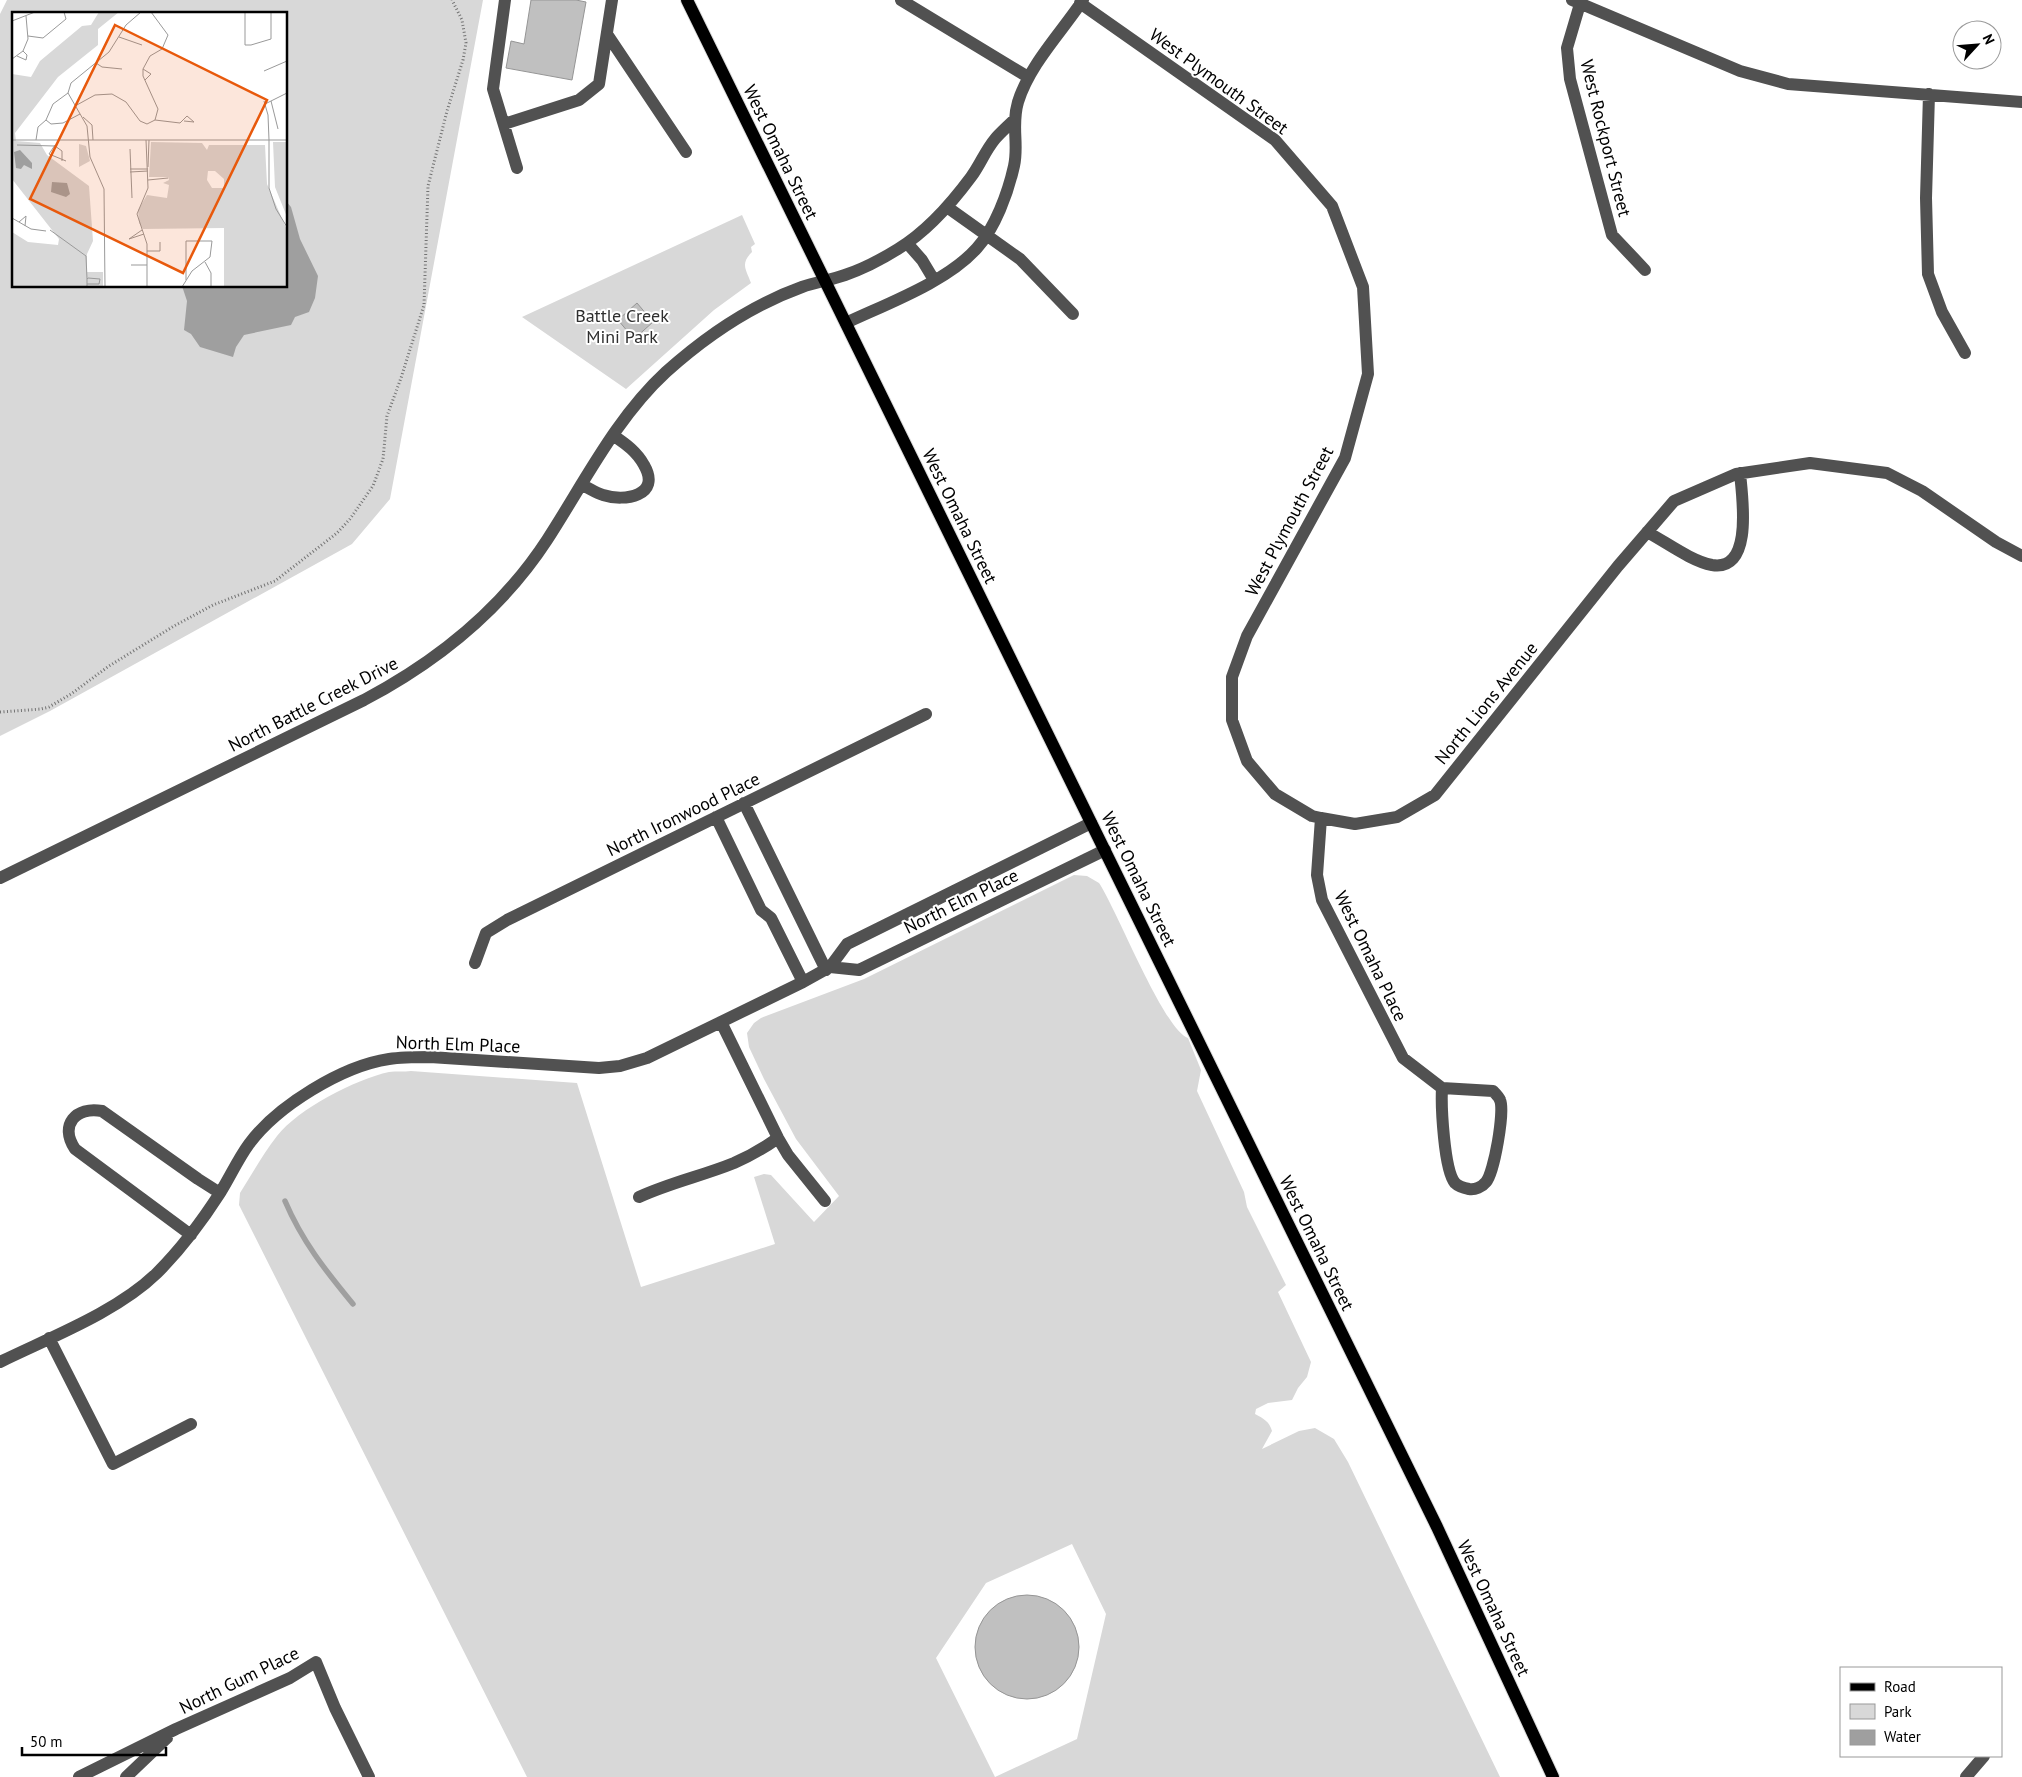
<svg xmlns="http://www.w3.org/2000/svg" width="2022" height="1777" viewBox="0 0 2022 1777" font-family="'PT Sans',sans-serif">
<style>
.green{fill:#d8d8d8;fill-rule:evenodd}
.water{fill:#9f9f9f}
.lines{fill:none;stroke-linecap:round;stroke-linejoin:round}
.stream{stroke:#9f9f9f;stroke-width:5.5}
.building{fill:#c0c0c0;stroke:#959595}
.major-casing{stroke:#dbdbdb;stroke-width:14}
.path{stroke:#737373;stroke-width:3;stroke-dasharray:1 2.5;stroke-linecap:butt}
.minor{stroke:#515151;stroke-width:12}
.major{stroke:#000;stroke-width:12}
.labels{text-anchor:middle;dominant-baseline:central;stroke-width:4;stroke-linejoin:round;paint-order:stroke}
.street-label{font-size:18px;fill:#000;stroke:#fff}
.park-label{font-size:18px;fill:#2f2f2f;stroke:#fff}
.inset-road{fill:none;stroke:#999;stroke-width:1}
.view{fill:#e8590c;fill-opacity:0.15;stroke:#e8590c;stroke-width:2.5}
.inset-edge{fill:none;stroke:#000;stroke-width:2.5}
</style>
<rect width="100%" height="100%" fill="#fff"/>
<!-- green -->
<path class="green" d="M7,0H483L390,499L352,544L50,711L0,736V14ZM14,14H286V286H14Z
M742,215L755,244L751,247L752,252C740,264 746,269 751,283L714,310L626,389L522,317Z
M1074,875L1087,876L1099,883C1117,910 1164,1030 1188,1038L1201,1070L1197,1091L1244,1192L1247,1207L1286,1285L1278,1292L1311,1362L1307,1377L1298,1388L1292,1400L1268,1403L1256,1409L1255,1414C1264,1419 1269,1421 1272,1431L1262,1449L1299,1431L1315,1428L1334,1439L1348,1462L1500,1777H995L1077,1739L1106,1614L1072,1544L986,1583L936,1658L995,1777H527L239,1205L240,1193C252,1174 263,1154 277,1136C298,1109 356,1079 389,1072C396,1071 404,1072 411,1071L577,1083L641,1287L775,1244L754,1177L764,1174L771,1175L814,1222L839,1196L796,1139L764,1079L749,1047L747,1033L754,1023L761,1018L864,979Z"/>
<!-- water -->
<path class="water" d="M286,201L291,207L300,239L318,276L315,298L309,312L295,317L291,325L244,335L236,347L233,357L200,347L191,334L184,330L187,301L182,286H286Z"/>
<g class="lines">
<!-- stream -->
<path class="stream" d="M285,1201C302,1241 325,1270 353,1304"/>
</g>
<!-- building -->
<path class="building" d="M531,0H576L586,2L572,80L506,68L511,41L524,44Z
M637,303L653,322L634,339L618,320Z
M975 1647a52 52 0 1 1 104 0a52 52 0 1 1-104 0Z"/>
<g class="lines">
<defs>
<path id="major" d="M687,0L1437,1527L1553,1777"/>
</defs>
<!-- major casing -->
<use href="#major" class="major-casing"/>
<!-- path -->
<path class="path" d="M0,712L41,709L49,707L71,694L109,666L174,626L213,605L275,581L337,533L350,519L373,486L383,459L387,416L401,378L424,305L428,186L447,111L463,60L466,43L462,20L452,0"/>
<!-- minor -->
<path class="minor" d="M505,0L493,89L517,168
M901,0L1028,77
M1572,0L1740,71L1788,84L2022,102
M1080,3L1275,140L1332,206L1363,287L1368,374L1345,458L1247,636L1232,677V720L1247,761L1275,794L1312,816L1321,818L1355,824L1397,817L1435,795L1618,566L1674,501L1736,474L1810,463L1887,473L1922,491L1996,542L2022,556
M1580,4L1567,48L1570,79L1612,235L1645,270
M607,34L686,152
M1929,94L1926,198L1928,274L1942,312L1965,353
M504,124L579,100L599,84L612,0
M947,207L1020,259L1073,314
M907,243L922,260L934,280
M846,323C886,304 947,282 977,248C995,228 1008,193 1014,166C1019,144 1011,126 1018,102C1030,64 1061,33 1083,0
M582,485C589,488 596,493 603,495C624,502 662,496 644,465C637,452 626,444 614,436
M1647,532C1666,542 1691,561 1712,565C1754,572 1742,496 1740,473
M744,803L826,970
M716,817L761,910L771,918L803,982
M1321,818L1317,875L1322,900L1403,1058L1442,1088L1493,1091C1495,1093 1499,1097 1500,1100C1505,1111 1494,1173 1486,1182C1482,1187 1475,1190 1469,1189C1464,1188 1459,1187 1455,1183C1444,1170 1441,1106 1442,1088
M0,878L364,700C436,662 502,609 547,540C584,483 616,418 666,372C706,336 752,305 802,287C816,282 831,280 845,275C863,269 882,259 898,249C926,232 951,204 971,177C980,165 985,151 995,139C1000,133 1007,127 1014,120
M475,963L486,933L507,920L926,714
M830,967L859,970L1105,850
M721,1022L778,1138L788,1155L825,1201
M639,1197C672,1182 702,1176 734,1163C750,1156 764,1148 778,1138
M191,1235L75,1149C59,1125 76,1106 102,1111L198,1179L220,1193
M49,1338L113,1464L191,1424
M0,1362C51,1337 117,1312 157,1273C181,1249 202,1221 220,1193C230,1177 238,1159 249,1144C277,1106 342,1066 389,1059C402,1057 416,1057 430,1057L599,1068L620,1066L647,1058L803,982L830,967L847,944L1091,823
M79,1777L176,1729L290,1678L316,1662L335,1708L369,1777
M126,1777L167,1738
M1966,1777L1984,1756"/>
<!-- major -->
<use href="#major" class="major"/>
</g>
<g class="labels">
<!-- street labels -->
<g class="street-label">
<text transform="translate(1219 81) rotate(36)">West Plymouth Street</text>
<text transform="translate(1606 138) rotate(76)">West Rockport Street</text>
<text transform="translate(781 152) rotate(64)">West Omaha Street</text>
<text transform="translate(960 516) rotate(64)">West Omaha Street</text>
<text transform="translate(1289 521) rotate(-62)">West Plymouth Street</text>
<text transform="translate(1486 703) rotate(-51)">North Lions Avenue</text>
<text transform="translate(313 704) rotate(-27)">North Battle Creek Drive</text>
<text transform="translate(683 814) rotate(-26)">North Ironwood Place</text>
<text transform="translate(1139 879) rotate(64)">West Omaha Street</text>
<text transform="translate(961 901) rotate(-26)">North Elm Place</text>
<text transform="translate(1371 956) rotate(64)">West Omaha Place</text>
<text transform="translate(458 1044) rotate(2)">North Elm Place</text>
<text transform="translate(1317 1243) rotate(64)">West Omaha Street</text>
<text transform="translate(1494 1608) rotate(65)">West Omaha Street</text>
<text transform="translate(239 1680) rotate(-26)">North Gum Place</text>
</g>
<!-- park labels -->
<g class="park-label">
<text x="622" y="315">Battle Creek<tspan x="622" dy="21">Mini Park</tspan></text>
</g>
</g>
<!-- overview -->
<g transform="translate(12 12)">
<rect width="275" height="275" fill="#fff"/>
<path d="M87,0H107L86,17V33L46,65L3,121L4,129L28,131L35,143L77,174L81,229L75,242V260H91V275H0V220L16,230L46,233L47,227L0,167V62L19,65L28,49L70,14L79,13ZM139,130L190,131L195,138L197,133H253L255,172L275,218V275H212V216L131,217L127,211L126,198L135,183L155,186L157,173L151,171L157,168L156,165H137ZM196,159H203L212,167V176H200L195,168ZM261,130H275V205L263,175ZM67,132L74,134L78,149L67,155Z" fill="#d8d8d8" fill-rule="evenodd"/>
<path d="M8,138L20,151V157L12,153L9,157L4,156L2,140ZM40,170L55,171L58,182L54,185L39,180Z" fill="#9f9f9f"/>
<path class="inset-road" d="M233,0V33H239L259,27V0M0,9L23,0M16,24L31,26L54,7L52,0M107,25L130,33M5,44L14,48L15,43L11,39M0,47L11,39L16,27L14,4M84,51L90,55L110,57M131,57L139,62L133,68M252,59L275,49M252,89L256,103L257,128M259,89L266,117M253,92L275,81M63,94L83,83L100,82L114,90L128,109L135,112L143,108L146,97L131,64V57L138,44L150,37L156,23L139,0M71,105L80,113L81,128M34,108L39,112L51,111L68,102M34,108L41,92L56,81M143,108L168,111L175,104L182,110L172,109M0,128H275M24,128L26,115L34,108M134,128L136,176L125,202L135,232V275M257,128V176L264,197L275,215M5,133L43,134L50,139V149M43,133L37,142L54,149M118,137L120,186M136,155L137,128M118,157H136M118,160L136,159M136,168L156,166M0,206L19,217L34,219M7,210L14,204L13,214M38,218L74,244L75,267M130,218L117,227L132,222M135,239H148V230M193,250L199,261V275M119,253H135M75,275V267L76,266L88,267L87,272H75M93,275L92,177L78,145L75,114L56,81L59,71L97,40L114,13L129,0M170,275L180,259L198,245L200,229H174V268"/>
<path class="view" d="M103,13L255,88L171,261L18,187Z"/>
<rect width="275" height="275" class="inset-edge"/>
</g>
<!-- legend -->
<rect x="1840" y="1667" width="162" height="90" fill="#ffffff" stroke="#999999"/>
<rect x="1850" y="1683" width="25" height="8" fill="#000000" stroke="#999999"/>
<text x="1884" y="1692" font-size="15" fill="#000000">Road</text>
<rect x="1850" y="1704" width="25" height="15" fill="#d8d8d8" stroke="#999999"/>
<text x="1884" y="1717" font-size="15" fill="#000000">Park</text>
<rect x="1850" y="1730" width="25" height="15" fill="#9f9f9f" stroke="#999999"/>
<text x="1884" y="1742" font-size="15" fill="#000000">Water</text>
<!-- north arrow -->
<g transform="translate(1977 45) rotate(64)"><circle r="24" fill="#ffffff" stroke="#999999"/>
<path d="M0-4L9 19L0 12L-9 19Z" fill="#000000"/>
<text y="-8" font-size="14" font-weight="bold" text-anchor="middle" fill="#000000">N</text>
</g>
<!-- scale -->
<path d="M22 1747v8h144v-8" fill="none" stroke="#000000" stroke-width="2.5"/>
<text x="30" y="1747" font-size="15" fill="#000000" stroke="#ffffff" stroke-width="4" paint-order="stroke">50 m</text>
</svg>
